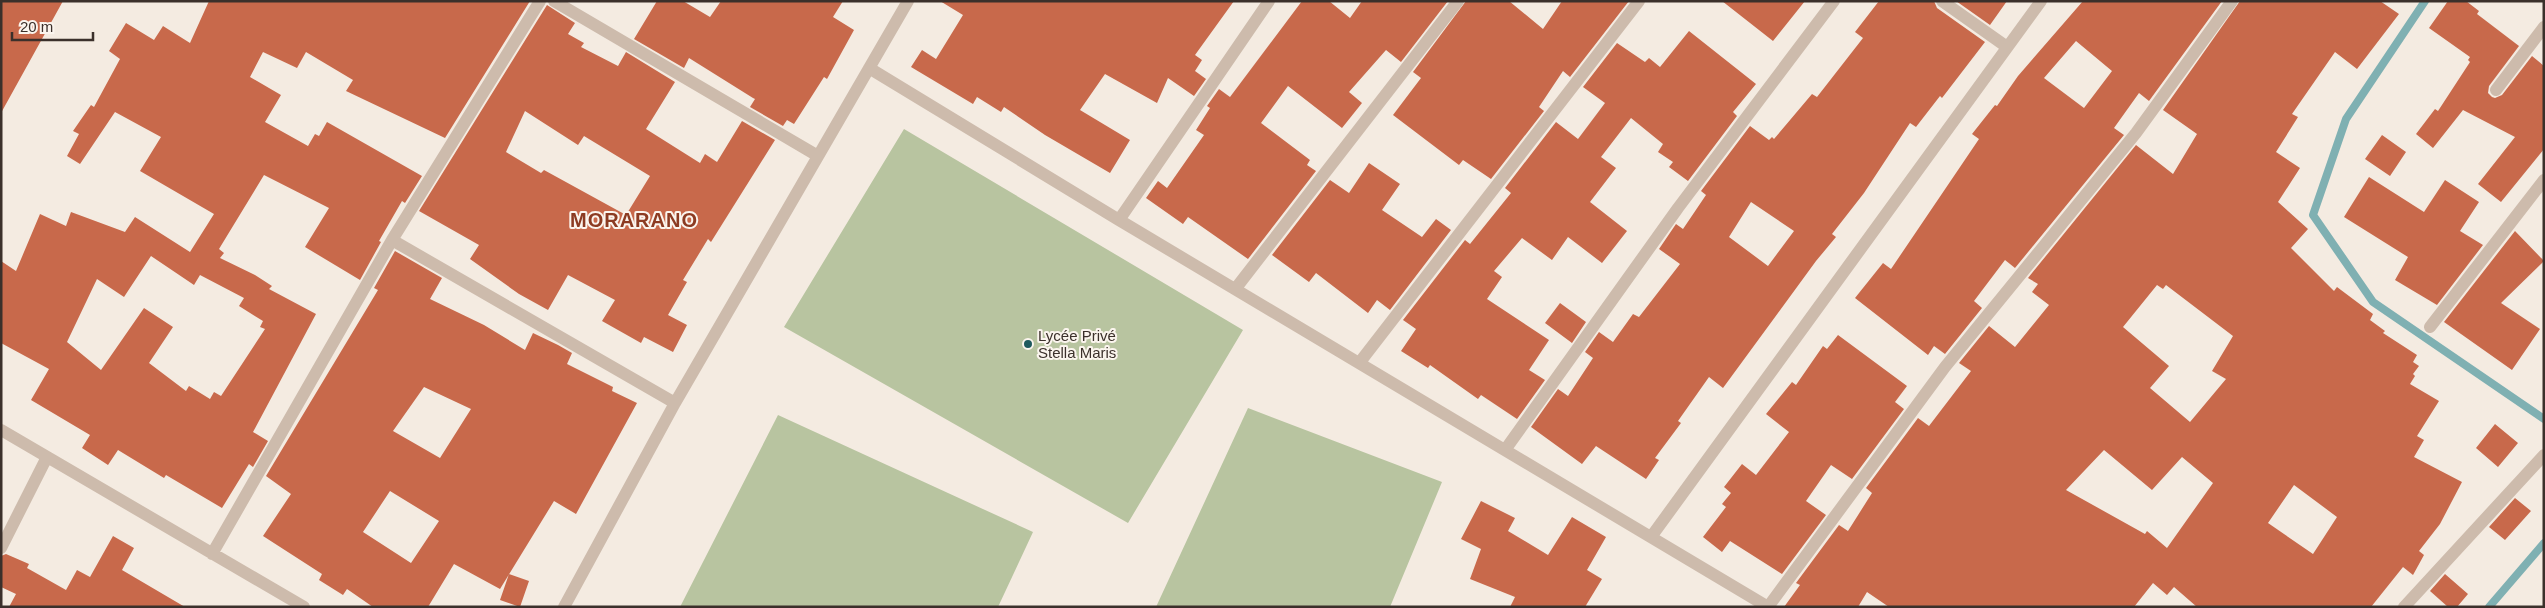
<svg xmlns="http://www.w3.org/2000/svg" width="2545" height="608" viewBox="0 0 2545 608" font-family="Arial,sans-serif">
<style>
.green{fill:#b8c4a0}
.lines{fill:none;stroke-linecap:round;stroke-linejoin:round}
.stream{stroke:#7fb0b2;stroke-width:8}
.building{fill:#c8694b;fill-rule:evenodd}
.street{stroke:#cdbbac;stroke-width:12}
.poi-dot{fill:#1f5a5e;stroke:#fbf5ee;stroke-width:2}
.labels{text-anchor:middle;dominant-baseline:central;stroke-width:4;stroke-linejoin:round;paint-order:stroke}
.poi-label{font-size:15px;fill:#3b302b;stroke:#fbf5ee;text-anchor:start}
.district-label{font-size:20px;font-weight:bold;letter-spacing:1px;fill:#8c3b22;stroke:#fbf5ee}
</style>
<rect width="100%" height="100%" fill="#f4ebe1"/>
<!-- green -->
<path class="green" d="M904,129L1243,330L1128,523L784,327Z
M1248,408L1442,482L1390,607H1156Z
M778,415L1033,532L998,607H680Z"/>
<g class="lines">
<!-- stream -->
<path class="stream" d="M2425,1L2346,119L2313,215L2373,302L2544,419
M2489,607L2544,543"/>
</g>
<!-- building -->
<path class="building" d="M1,1H63L1,113Z
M209,1H530L445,138L346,91L353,80L306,52L297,68L263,52L250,77L281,95L265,122L308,146L315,134L319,136L327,122L422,176L405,203L402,201L379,241L381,242L360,280L305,247L329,208L264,175L219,249L224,253L220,258L255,275L272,286L269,289L316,314L253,432L268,441L253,467L249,464L222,508L166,475L164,478L118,450L108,465L82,448L90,435L31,400L49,369L1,343V261L16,271L40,214L66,226L71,212L125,232L135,217L190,252L214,214L140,171L161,137L115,112L80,164L67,156L79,134L73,131L91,105L94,107L120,59L109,51L126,23L154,40L163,26L190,43ZM151,256L194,285L200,275L244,298L239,306L263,321L260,327L265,329L221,396L214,392L210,399L189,386L186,391L149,363L173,327L144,308L101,370L67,342L97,279L124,297Z
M657,1H683L710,17L721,1H843L833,17L854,30L827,79L824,77L794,124L787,120L783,126L750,107L755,99L753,98L689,58L684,68L634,39Z
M940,1H1234L1195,55L1202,60L1195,71L1206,79L1194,96L1168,78L1157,103L1105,74L1080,110L1130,140L1110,173L1045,135L1004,107L1001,112L977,97L973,104L911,67L922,50L936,59L963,15Z
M1302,1H1329L1350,18L1362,1H1448L1401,62L1386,50L1349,92L1362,103L1342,128L1288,86L1261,123L1310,160L1307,165L1316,171L1248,259L1188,217L1183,224L1146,198L1158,181L1167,188L1204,135L1196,130L1210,108L1207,106L1219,89L1230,97Z
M1466,1H1509L1543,29L1562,1H1629L1570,77L1563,71L1539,107L1544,111L1491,179L1463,160L1459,165L1393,115L1421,78L1413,72Z
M1722,1H1805L1773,41Z
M1879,1H1934L1937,8L1985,42L1942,98L1940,96L1916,127L1910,123L1864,193L1832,234L1836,237L1816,261L1723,388L1709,377L1678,421L1681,423L1655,458L1659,460L1646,479L1596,446L1582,464L1531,427L1558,389L1568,396L1593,358L1585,352L1599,332L1613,342L1633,314L1639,317L1680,264L1659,249L1676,224L1683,229L1706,195L1701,191L1750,126L1769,140L1772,137L1774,139L1812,94L1817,97L1863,38L1855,32ZM1751,202L1794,231L1768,266L1729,237Z
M1956,1H2007L1990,25Z
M2083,1H2222L2149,101L2139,93L2114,128L2124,135L2015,268L2005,260L1974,301L1982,308L1945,354L1934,346L1928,355L1855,298L1883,263L1891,269L1979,139L1972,134L1995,105L1997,106L2018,76ZM2076,41L2112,71L2084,108L2044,78Z
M2240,1H2380L2399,14L2357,69L2335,52L2292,114L2298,117L2276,152L2300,168L2278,202L2308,229L2291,248L2334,291L2337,287L2373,314L2370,320L2385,331L2383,333L2417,355L2413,362L2419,366L2413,374L2415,376L2410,384L2439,401L2417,436L2424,440L2414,457L2462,482L2440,524L2419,551L2424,555L2413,575L2403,567L2371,607H2197L2174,587L2167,595L2153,583L2134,607H1889L1867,592L1858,607H1784L1800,585L1796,583L1839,525L1848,531L1872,493L1866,488L1918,418L1929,426L1971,371L1959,363L1989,326L2015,347L2049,305L2032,292L2038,284L2028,278L2136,145L2173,174L2197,134L2163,110ZM2157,285L2163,289L2166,285L2233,336L2212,371L2226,379L2190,422L2150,388L2169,366L2123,327ZM2104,450L2152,490L2182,457L2213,483L2167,548L2147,531L2145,534L2066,490ZM2294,485L2337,517L2313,554L2268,523Z
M2448,1H2466L2479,11L2477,14L2519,46L2489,86L2488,93L2492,97L2495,98L2502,95L2532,56L2544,66V149L2501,202L2478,184L2515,137L2463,110L2433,148L2416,134L2435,109L2438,111L2470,62L2468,60L2470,57L2429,28Z
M547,5L575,23L568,34L584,43L581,47L618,66L626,52L675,82L646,129L700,163L705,154L717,162L742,121L775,140L711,242L708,239L683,280L687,282L668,315L687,325L673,352L644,337L641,343L602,321L615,300L568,275L548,310L519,294L470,259L479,245L419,211ZM525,111L578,145L584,136L650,176L626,215L544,170L541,173L506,152Z
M1689,31L1756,84L1733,112L1737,116L1688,181L1669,167L1673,162L1658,152L1663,144L1631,118L1601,157L1616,168L1590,202L1627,231L1602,263L1568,237L1552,260L1522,238L1494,271L1502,277L1487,299L1549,340L1529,370L1545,380L1517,419L1481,395L1478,399L1430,365L1428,368L1401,351L1416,329L1403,320L1465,240L1470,244L1511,193L1505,188L1556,122L1578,139L1605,103L1583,87L1617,43L1645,62L1649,58L1660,67Z
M2382,135L2406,152L2390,176L2365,159Z
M1369,163L1400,184L1382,210L1422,237L1436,219L1451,230L1390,310L1377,300L1368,313L1316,273L1309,282L1272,255L1330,180L1349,193Z
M2369,177L2424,212L2445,180L2479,202L2460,231L2483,245L2437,305L2395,280L2408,257L2344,217Z
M2515,231L2544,261L2501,303L2540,329L2512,370L2444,322Z
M395,251L442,278L430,299L484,325L525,350L533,333L558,345L572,353L567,364L613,387L612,391L637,403L576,514L554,501L500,589L454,564L428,607H373L347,589L343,595L319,580L322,574L263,536L291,494L266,476L378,290L374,288ZM424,387L471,409L440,458L393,431ZM390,491L439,521L411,563L363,532Z
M1560,303L1586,322L1572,343L1545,323Z
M1838,335L1907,386L1895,402L1904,409L1852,479L1831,465L1806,501L1826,515L1782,574L1730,541L1722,552L1703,537L1726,507L1722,504L1731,493L1724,487L1742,464L1756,475L1789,432L1766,414L1792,382L1796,385L1823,346L1827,349Z
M2495,424L2518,443L2498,467L2476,448Z
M2515,498L2531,511L2505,540L2489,527Z
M1481,501L1515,518L1508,531L1548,555L1572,517L1606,537L1587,570L1602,579L1585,607H1510L1515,597L1470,579L1481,549L1461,539Z
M113,536L134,548L122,570L185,607H9L16,594L1,587V556L6,554L29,564L27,568L66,590L77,570L90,577Z
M509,574L529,581L520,607L500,600Z
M2445,574L2468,594L2457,607H2448L2430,591Z"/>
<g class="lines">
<!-- street -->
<path class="street" d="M554,1L818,156
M1942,1L2007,47
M869,68L1119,220L1768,607
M2496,90L2544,27
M1119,220L1269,1
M392,240L675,403
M1236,288L1458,1
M2430,327L2544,180
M1360,362L1639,1
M1,430L304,607
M1505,450L1678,208L1834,1
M1651,537L2041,1
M1,548L47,457
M212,554L392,240L540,1
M564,607L675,403L908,1
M1768,607L1945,367L2136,133L2232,1
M2404,607L2544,455"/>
</g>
<!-- markers -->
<circle class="poi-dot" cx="1028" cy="344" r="5"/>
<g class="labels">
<!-- poi labels -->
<g class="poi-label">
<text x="1038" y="335">Lycée Privé<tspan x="1038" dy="17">Stella Maris</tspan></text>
</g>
<!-- district labels -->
<g class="district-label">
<text x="634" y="220">MORARANO</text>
</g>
</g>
<!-- border -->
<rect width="2545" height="608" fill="none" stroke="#3b302b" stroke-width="5"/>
<!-- scale -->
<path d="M12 32v8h81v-8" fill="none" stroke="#3b302b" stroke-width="2.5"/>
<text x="20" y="32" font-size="15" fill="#3b302b" stroke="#fbf5ee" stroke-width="4" paint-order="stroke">20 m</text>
</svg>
